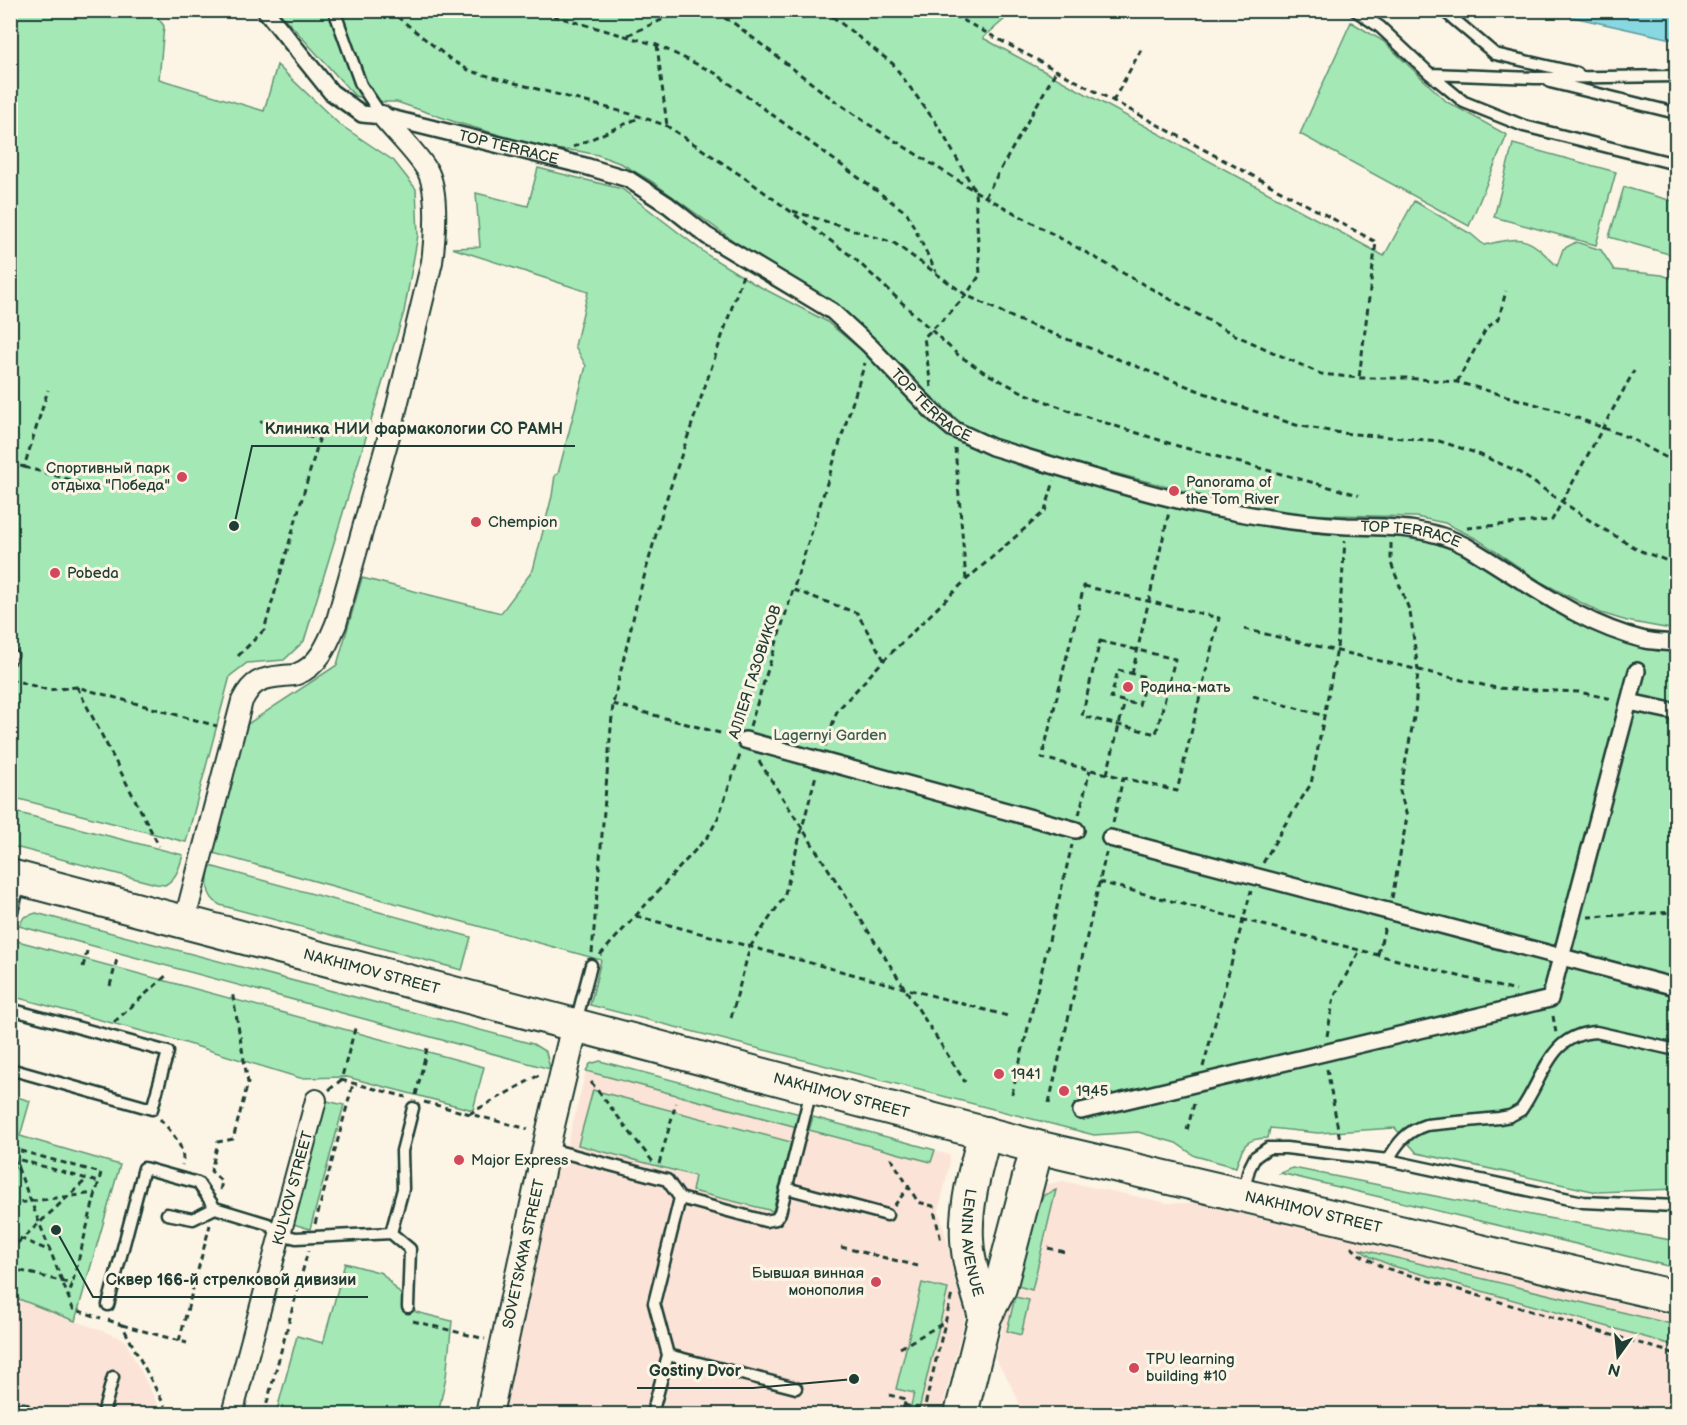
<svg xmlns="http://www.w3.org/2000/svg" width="1687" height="1425" viewBox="0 0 1687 1425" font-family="'Balsamiq Sans',sans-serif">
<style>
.built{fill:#fbe4d7}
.green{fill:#a4e9b5;stroke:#629374;stroke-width:1.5}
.water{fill:#87d8e1;stroke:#5d9a9c;stroke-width:1.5}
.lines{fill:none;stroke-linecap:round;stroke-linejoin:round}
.service-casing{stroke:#1f3d34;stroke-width:15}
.pedestrian-casing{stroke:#1f3d34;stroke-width:20}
.minor-casing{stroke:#1f3d34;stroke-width:24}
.tertiary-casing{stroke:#1f3d34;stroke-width:30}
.primary-casing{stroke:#1f3d34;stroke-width:36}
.path{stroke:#1f3d34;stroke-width:3;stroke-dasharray:6 4.5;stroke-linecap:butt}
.service{stroke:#fcf5e5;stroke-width:10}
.pedestrian{stroke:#fcf5e5;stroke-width:15}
.minor{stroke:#fcf5e5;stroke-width:20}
.tertiary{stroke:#fcf5e5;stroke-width:26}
.primary{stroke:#fcf5e5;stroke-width:32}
.poi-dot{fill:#d1495b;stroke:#fcf5e5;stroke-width:2}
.labels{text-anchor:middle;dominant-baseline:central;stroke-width:6;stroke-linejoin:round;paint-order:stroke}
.street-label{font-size:15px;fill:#1f3d34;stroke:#fcf5e5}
.poi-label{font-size:15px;fill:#1f3d34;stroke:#fcf5e5;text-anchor:start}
.park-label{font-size:15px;fill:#3a5f4e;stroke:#fcf5e5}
.leader{fill:none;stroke:#1f3d34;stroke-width:2}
.callout-dot{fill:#1f3d34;stroke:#fcf5e5;stroke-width:2}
.callout-label{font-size:16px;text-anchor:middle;font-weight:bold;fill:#1f3d34;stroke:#fcf5e5;stroke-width:6;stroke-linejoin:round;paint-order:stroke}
</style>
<rect width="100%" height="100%" fill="#fcf5e5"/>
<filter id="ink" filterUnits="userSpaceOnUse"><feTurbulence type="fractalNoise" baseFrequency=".0167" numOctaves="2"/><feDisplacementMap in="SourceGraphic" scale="12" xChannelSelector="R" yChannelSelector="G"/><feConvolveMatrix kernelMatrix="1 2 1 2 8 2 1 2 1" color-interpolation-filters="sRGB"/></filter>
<g filter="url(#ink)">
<!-- built -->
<path class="built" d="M600,1061L950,1155V1162L939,1211L962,1295L965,1318L941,1414H497L555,1161L564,1158L587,1067L593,1062Z
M1063,1181L1168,1203H1209L1676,1317V1414H1022L1019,1402L1011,1385L995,1358L1033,1199L1040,1189L1047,1184Z
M10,1296L124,1339L163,1414H11Z"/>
<!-- green -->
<path class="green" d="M10,11H153L164,26L159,79L264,111L277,65L339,124L394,161L416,189L418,235L404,312L304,641L284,660L247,663L230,676L186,842L11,797Z
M278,11H1014L983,38L1384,256L1414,201L1471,234L1484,245C1525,235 1528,237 1557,266L1563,249L1576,242L1601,250L1614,270L1662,275L1676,280V630L1627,621L1601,613L1543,583L1477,539L1445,523L1416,517L1296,514L1242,506L1056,458L991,438L967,428L922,388L866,331L834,304L738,244L651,181L622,164L598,155L578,151L549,149L458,123L397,102H384L355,96Z
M1351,22L1383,41L1447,102L1507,135L1469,226L1300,134Z
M1513,144L1616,172L1596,245L1494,217Z
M538,168L622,189L709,256L753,283L826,321L861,350L931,419L965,445L1023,467L1225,519L1312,533L1409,535L1438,542L1469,554L1524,591L1586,626L1618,638L1676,650V1189L1597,1192L1417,1153L1395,1128L1318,1133L1270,1128L1268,1138C1245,1138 1242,1146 1236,1167L1195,1156L1176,1143L1138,1132L1094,1135L590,1005L601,960L213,853L246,725L337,665L362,578L501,613L533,570L552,496L555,475L558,474L586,366L575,346L588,292L452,248L480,247L476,193L528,206Z
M1624,187L1676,202V256L1609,237Z
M11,811L183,855C179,868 177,878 165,885L156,884L11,846Z
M210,866L471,937L462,970L220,905C204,896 207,881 210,866Z
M36,913L533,1044L546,1052L550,1069L19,926L24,917Z
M14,940L484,1067L473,1110L347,1077L300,1078L179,1041L11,996V955Z
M600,1061L800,1114L797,1127L586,1071L590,1064Z
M593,1090L791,1142L773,1211L692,1191L695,1176L578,1145Z
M11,1095L30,1101L20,1136L120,1165L75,1321L11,1296Z
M323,1100L344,1105L310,1229L290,1223Z
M813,1117L935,1150L931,1162L809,1130Z
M1293,1168L1531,1215L1676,1241V1268L1280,1173Z
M1056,1190L1032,1290L1018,1286L1038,1204L1044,1195Z
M1359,1249L1676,1325V1346L1393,1266L1371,1257Z
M345,1263L382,1273L416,1312L452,1321L446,1377L438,1414H293L277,1410L297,1336L323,1343Z
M922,1283L948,1289L918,1414H909L914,1393L896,1389Z
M1015,1297L1029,1300L1021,1335L1007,1331Z"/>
<!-- water -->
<path class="water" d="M1546,11H1676V40Z"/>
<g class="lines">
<defs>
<path id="service" d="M334,10L361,85L382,116
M1355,10L1380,27L1430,74L1464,102L1524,126L1676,164
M1443,10L1495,54L1577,73
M1431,74L1535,78L1676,76
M1550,82L1676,113
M10,659L12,655
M10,919L20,882
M10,1009L168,1052L152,1109L10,1069
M576,1022L591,965
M546,1148L667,1180L680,1198L654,1303L668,1355L652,1414
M1388,1160C1398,1142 1407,1131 1426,1125L1499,1118L1510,1116L1521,1110C1544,1078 1549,1034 1596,1032L1676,1050
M786,1188L887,1215
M1243,1193L1249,1169L1255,1157L1268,1148H1286L1388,1160L1583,1202L1676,1206
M680,1198L765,1221L776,1219L780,1213L811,1091
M167,1214L193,1219L215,1208
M391,1233L410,1249L408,1307
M108,1305L144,1168L198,1183L215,1208L268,1224L280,1234L296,1238L391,1233L403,1189L402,1151L413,1108
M668,1355L796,1388
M10,1410L24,1409
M103,1414L113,1377"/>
<g id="pedestrian">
<path id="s1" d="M265,10L331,92L362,114L382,116L585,166L628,179L668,205L707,236L832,311L870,346L934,413L953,429L992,447C1072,471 1152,497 1234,512C1271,519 1309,524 1347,526C1389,527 1428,526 1466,546C1524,580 1578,624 1645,640C1655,642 1666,642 1676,643"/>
<path d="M1629,702L1676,712"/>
<path d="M745,740L1076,830"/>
<path d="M1110,838L1676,987"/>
<path d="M1081,1111L1550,999L1637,671"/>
</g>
<g id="minor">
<path d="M184,923L242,701C252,681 261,678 283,676C287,675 293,676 297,674C319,666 328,643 336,624L394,418L432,262C435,238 439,191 427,170C416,152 396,133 382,116"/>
<path id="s2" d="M232,1414L316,1100"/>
</g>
<g id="tertiary">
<path id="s3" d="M489,1414L549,1134L575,1025"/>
</g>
<g id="primary">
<path id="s4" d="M10,876L1037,1147L1676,1297"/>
<path id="s5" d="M985,1133C976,1167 965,1204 967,1239C968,1266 978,1291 985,1317"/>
<path d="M961,1414L985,1317L1000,1288L1037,1147"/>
</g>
</defs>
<!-- service casing -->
<use href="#service" class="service-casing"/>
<!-- pedestrian casing -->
<use href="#pedestrian" class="pedestrian-casing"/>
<!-- minor casing -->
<use href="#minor" class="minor-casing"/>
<!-- tertiary casing -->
<use href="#tertiary" class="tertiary-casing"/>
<!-- primary casing -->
<use href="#primary" class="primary-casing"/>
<!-- path -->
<path class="path" d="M389,10L450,59L470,71L642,117L667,126L745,178L854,258L957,354L984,372L1024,393L1078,414L1178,446L1359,495
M533,10L657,45L715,73L907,213L936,272
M705,10L731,21L827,95L868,124L975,191L1233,334L1321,374L1359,378H1406L1457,382L1559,411L1630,438L1676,463
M824,10L893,64L939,127L975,191L980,275L966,295L947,316L924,337L931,387
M944,10L1376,242L1359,378
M628,35L684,10
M657,45L667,126
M1113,101L1142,48
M573,147L641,117
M985,197L1056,71
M793,211L894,243L966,295L1018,320L1230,403L1296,425L1341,433L1439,441L1476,453L1517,471L1595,524L1641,551L1676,564
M1457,382L1486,329L1499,318L1506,291
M955,448L966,580
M10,465L14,464L24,467L48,390
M24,467L89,485
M1467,528L1552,520L1634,371
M1391,543V563L1410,612L1418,670L1415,712L1400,791L1407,817L1392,898
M1084,586L1219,618L1177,791L1042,758Z
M794,590L857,613L884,660
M1244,629L1496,688L1579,692L1612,699
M1100,641L1175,659L1156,734L1082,716Z
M238,656L264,630L319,440L260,421
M1118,670L1146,677L1139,705L1111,698Z
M1132,674L1169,512
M10,679L48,690L77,687L217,726
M77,687L159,846
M1253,696L1325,716
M613,704L731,736
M750,726L865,363
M825,746L837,711L884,660L966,580L1045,511L1054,481
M759,761L965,1082
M1107,774L1125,701
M1079,815L1090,770
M1113,823L1123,778
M1263,863L1284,826L1311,784L1337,649L1345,541
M1099,882L1516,991
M636,916L1008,1016
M1588,917L1676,912
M592,953L613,704L637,602L664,506L743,275
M1378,954L1385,927
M600,955L709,835L718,818L740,755
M83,967L87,951
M110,986L117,959
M1553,1016L1556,1033
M731,1018L750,947L784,897L816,775
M114,1022L168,974
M1327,1036L1334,997L1360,950
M1203,1067L1251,891
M1327,1069L1340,1140
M341,1080L406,1097
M591,1082L653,1162
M329,1090L341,1080L356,1025
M1012,1094L1072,845
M416,1095L428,1044
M424,1102L528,1129
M1049,1103L1106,853
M469,1114L541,1074
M160,1119C170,1130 187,1148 182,1165
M1187,1130L1195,1100
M10,1148L73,1309L101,1318
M10,1148L101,1173L69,1296
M10,1157L98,1182
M891,1158L918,1202L933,1206L941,1241
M659,1164L676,1103
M10,1181L15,1162
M220,1190L222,1182L211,1171L218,1142L233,1139L248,1083L232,991
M10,1204L95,1193
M894,1206L908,1188
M315,1224L353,1084
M10,1234L50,1251
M841,1247L918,1266
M1351,1247L1359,1254L1382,1267L1676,1354
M1048,1248L1065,1252
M10,1250L87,1179
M10,1268L72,1284
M108,1320L122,1325L169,1414
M413,1321L485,1339
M122,1325L187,1343
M179,1341L210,1225
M900,1348L945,1322
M889,1395L906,1399L902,1414
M904,1405L924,1410
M264,1414L308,1251
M923,1414L952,1294"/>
<!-- service -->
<use href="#service" class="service"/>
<!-- pedestrian -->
<use href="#pedestrian" class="pedestrian"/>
<!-- minor -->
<use href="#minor" class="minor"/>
<!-- tertiary -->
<use href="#tertiary" class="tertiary"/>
<!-- primary -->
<use href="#primary" class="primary"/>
</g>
</g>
<!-- markers -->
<g class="poi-dot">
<circle cx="182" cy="477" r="6"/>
<circle cx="1174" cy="491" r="6"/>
<circle cx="476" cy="522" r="6"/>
<circle cx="55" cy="573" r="6"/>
<circle cx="1128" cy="687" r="6"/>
<circle cx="999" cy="1074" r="6"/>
<circle cx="1064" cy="1091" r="6"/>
<circle cx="459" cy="1160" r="6"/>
<circle cx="876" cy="1282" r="6"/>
<circle cx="1134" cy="1368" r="6"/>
</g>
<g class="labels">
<!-- street labels -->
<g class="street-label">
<text stroke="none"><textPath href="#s1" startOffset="294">TOP TERRACE</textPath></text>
<text stroke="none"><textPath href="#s1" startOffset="798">TOP TERRACE</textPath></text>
<text stroke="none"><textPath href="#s1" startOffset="1302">TOP TERRACE</textPath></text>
<text transform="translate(755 672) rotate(-72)">АЛЛЕЯ ГАЗОВИКОВ</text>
<text stroke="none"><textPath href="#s4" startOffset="374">NAKHIMOV STREET</textPath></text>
<text stroke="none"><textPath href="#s4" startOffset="860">NAKHIMOV STREET</textPath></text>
<text stroke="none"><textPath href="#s2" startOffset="234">KULYOV STREET</textPath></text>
<text stroke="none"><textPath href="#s4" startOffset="1346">NAKHIMOV STREET</textPath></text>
<text stroke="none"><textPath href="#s5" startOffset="112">LENIN AVENUE</textPath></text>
<text stroke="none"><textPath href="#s3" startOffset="164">SOVETSKAYA STREET</textPath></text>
</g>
<!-- poi labels -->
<g class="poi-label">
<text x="170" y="468" text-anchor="end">Спортивный парк<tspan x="170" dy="17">отдыха "Победа"</tspan></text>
<text x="1186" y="482">Panorama of<tspan x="1186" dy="17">the Tom River</tspan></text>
<text x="488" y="522">Chempion</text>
<text x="67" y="573">Pobeda</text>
<text x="1140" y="687">Родина-мать</text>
<text x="1011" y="1074">1941</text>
<text x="1076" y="1091">1945</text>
<text x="471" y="1160">Major Express</text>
<text x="864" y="1273" text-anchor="end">Бывшая винная<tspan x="864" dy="17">монополия</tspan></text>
<text x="1146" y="1359">TPU learning<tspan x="1146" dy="17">building #10</tspan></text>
</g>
<!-- park labels -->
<g class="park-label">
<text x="830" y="735">Lagernyi Garden</text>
</g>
</g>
<!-- callouts -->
<path class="leader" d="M234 526L252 446H575M56 1230L93 1297H368M854 1379L753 1388H637"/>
<g class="callout-dot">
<circle cx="234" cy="526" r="6"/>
<circle cx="56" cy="1230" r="6"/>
<circle cx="854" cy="1379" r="6"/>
</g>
<g class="callout-label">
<text x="414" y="434">Клиника НИИ фармакологии СО РАМН</text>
<text x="231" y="1285">Сквер 166-й стрелковой дивизии</text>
<text x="695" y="1376">Gostiny Dvor</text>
</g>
<!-- margin -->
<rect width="1687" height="1425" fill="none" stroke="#fcf5e5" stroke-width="36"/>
<rect x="18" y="18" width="1651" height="1389" fill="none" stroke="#1f3d34" stroke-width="2" filter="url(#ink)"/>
<!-- north arrow -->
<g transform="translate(1618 1356) rotate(195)" stroke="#fcf5e5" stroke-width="4.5" paint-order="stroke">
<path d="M0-4.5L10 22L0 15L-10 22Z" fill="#1f3d34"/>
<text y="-9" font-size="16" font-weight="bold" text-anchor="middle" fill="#1f3d34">N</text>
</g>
</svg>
